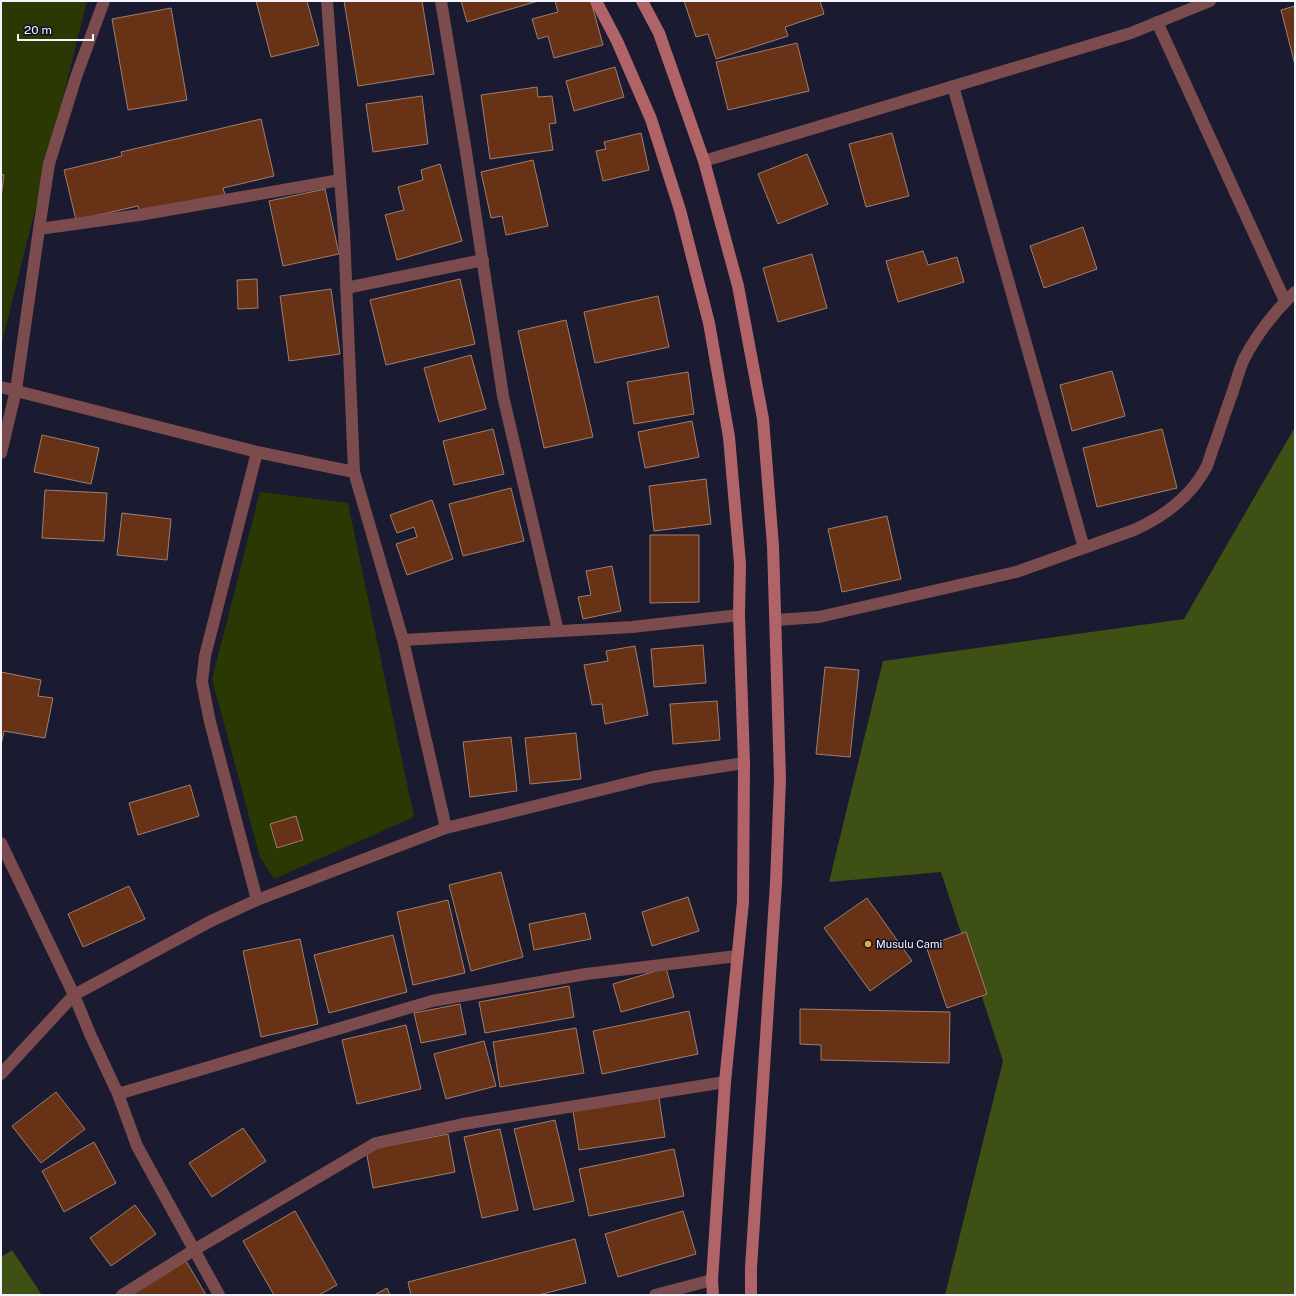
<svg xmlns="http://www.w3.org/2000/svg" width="1296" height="1296" viewBox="0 0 1296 1296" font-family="'Public Sans',sans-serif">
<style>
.green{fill:#2a3903}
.forest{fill:#3e5013}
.building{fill:#683217;stroke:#9e7f71}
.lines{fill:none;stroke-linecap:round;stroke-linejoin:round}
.street{stroke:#7c4b4d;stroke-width:12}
.secondary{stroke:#b16468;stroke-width:12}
.poi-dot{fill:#e4ad35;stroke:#121127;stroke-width:1.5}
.labels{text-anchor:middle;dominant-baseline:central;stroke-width:3;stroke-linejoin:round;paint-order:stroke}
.poi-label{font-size:11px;fill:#f3f4fe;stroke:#121127;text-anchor:start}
</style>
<rect width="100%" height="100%" fill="#1a1a31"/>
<!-- green -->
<path class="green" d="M1,1H87L1,347Z
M260,492L348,503L414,817L274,879L260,857L212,679Z"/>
<!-- forest -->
<path class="forest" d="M1295,427V1295H945L1003,1061L941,872L829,882L883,661L1184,619Z
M12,1250L42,1295H1V1257Z"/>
<!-- building -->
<path class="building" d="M256,1H307L319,45L271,57Z
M344,1H422L434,74L358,86Z
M461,1H538L467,22Z
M555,1H591L603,45L554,58L548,36L538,39L532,19L558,12Z
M684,1H820L824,14L785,27L788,36L716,59L708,34L696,37Z
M1295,6V65L1281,10Z
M171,8L187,100L128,110L112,19Z
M797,43L809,91L728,110L716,62Z
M615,67L624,97L574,111L566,81Z
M537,87L538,97L552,96L556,123L549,124L553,150L490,159L481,95Z
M422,96L428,144L373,152L366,104Z
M261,119L274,176L223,188L225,195L140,215L138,206L76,220L64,170L122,156L121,152Z
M641,133L649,170L603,181L596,151L606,149L604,142Z
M892,133L909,196L866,207L849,144Z
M807,154L828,204L778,224L758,174Z
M533,160L548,226L506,235L502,216L491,218L481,172Z
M440,164L462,241L397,260L385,215L404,210L398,187L423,180L421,170Z
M1,174L4,175L1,198Z
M325,189L339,254L283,266L269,201Z
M1083,227L1097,269L1044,288L1030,246Z
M923,251L928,265L957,257L964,282L898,302L886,261Z
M812,254L827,308L778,322L763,268Z
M257,279L258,308L238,309L237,280Z
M460,279L475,344L386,365L370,300Z
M331,289L340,354L289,361L280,296Z
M658,296L669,347L595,363L584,312Z
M566,320L593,437L544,448L518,331Z
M471,355L486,409L439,422L424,368Z
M1112,371L1125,416L1072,431L1060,385Z
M688,372L694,414L634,424L627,382Z
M692,421L699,457L645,468L638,432Z
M493,429L504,474L454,485L443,441Z
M1162,429L1177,488L1097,507L1083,448Z
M42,435L99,448L91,484L34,472Z
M706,479L711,524L654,531L649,486Z
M511,488L524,541L463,556L449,504Z
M45,490L107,493L104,541L42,538Z
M432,500L453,559L407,575L396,544L417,537L414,527L397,533L390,515Z
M122,513L171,519L167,560L117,555Z
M887,516L901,579L842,592L828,529Z
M650,535H699V602L650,603Z
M612,566L621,611L583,619L578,597L591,595L586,571Z
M703,645L706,683L654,687L651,649Z
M635,646L648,715L605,724L602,704L592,705L584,665L608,661L606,651Z
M825,667L859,670L850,757L816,754Z
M1,672L41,680L38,696L53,698L45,738L4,731L2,741H1Z
M717,701L720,740L673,744L670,704Z
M576,733L581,779L530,784L525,738Z
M511,737L517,791L470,797L463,742Z
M190,785L199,816L138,835L129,803Z
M296,816L303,840L277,848L270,824Z
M501,872L523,957L471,971L449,885Z
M129,886L145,919L83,947L68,914Z
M688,897L699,931L652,946L642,912Z
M867,898L912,961L870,991L824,928Z
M448,900L465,973L413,985L397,912Z
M585,913L591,939L534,950L529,924Z
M966,932L987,994L947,1008L926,946Z
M393,935L407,992L329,1013L314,955Z
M300,939L318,1024L261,1037L243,951Z
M666,968L674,997L621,1012L613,984Z
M569,986L574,1017L485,1033L479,1002Z
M460,1004L466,1034L421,1043L414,1013Z
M800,1009L950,1012L949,1063L821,1060V1045L800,1044Z
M689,1011L698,1054L602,1074L593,1031Z
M406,1025L421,1089L357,1104L342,1040Z
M576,1028L584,1073L500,1087L493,1042Z
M484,1041L496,1086L446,1099L434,1054Z
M56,1092L85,1129L41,1163L12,1126Z
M659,1098L665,1137L579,1150L573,1111Z
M555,1120L574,1201L534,1210L514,1129Z
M243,1128L266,1161L212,1197L189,1163Z
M500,1129L518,1210L482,1218L464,1137Z
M448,1134L455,1172L373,1188L366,1150Z
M94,1142L116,1183L64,1212L42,1171Z
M674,1149L684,1196L589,1216L579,1169Z
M135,1205L156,1234L111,1266L90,1238Z
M295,1211L337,1285L319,1295H274L243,1241Z
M683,1211L696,1254L618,1277L605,1234Z
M575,1239L586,1283L538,1295H411L408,1282Z
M186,1261L206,1295H130Z
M387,1288L390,1295H374Z"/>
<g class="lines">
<!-- street -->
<path class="street" d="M104,1L76,77L49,164L39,229L139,215L340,180
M327,1L344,232L354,472L403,640L446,828L653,777L744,763
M441,1L466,152L503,396L558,631
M1157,22L1285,301
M953,86L1084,548
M704,161L1131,33L1210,1
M346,288L483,260
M1,387L257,452L354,472
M1,453L16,390L39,229
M776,620L819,617L1016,572L1134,530C1165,516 1191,497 1207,466C1210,458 1212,450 1215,443C1221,426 1226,410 1232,394C1236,382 1239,370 1244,359C1257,334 1275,311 1295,292
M403,640L632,627L739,615
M1,843L74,995L90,1034L118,1094L137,1146L219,1295
M257,900L210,722L202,682L205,656L257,452
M1,1074L74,995L211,921L257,900L446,828
M118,1094L432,1001L586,974L737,956
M122,1295L194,1250L376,1143L463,1124L725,1082
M655,1295L712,1280"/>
<!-- secondary -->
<path class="secondary" d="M596,1L617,41L651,119L680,210L709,323L729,437L740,564L739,615L744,763L743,902L725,1082L712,1280L713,1295
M642,1L659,33L704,161L738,286L763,419L773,546L780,779L776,883L751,1268V1295"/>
</g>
<!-- markers -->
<circle class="poi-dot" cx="868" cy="944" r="4"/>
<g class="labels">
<!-- poi labels -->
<g class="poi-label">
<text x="876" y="944">Musulu Cami</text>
</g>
</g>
<!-- border -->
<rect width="1296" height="1296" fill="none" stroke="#f3f4fe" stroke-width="4"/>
<!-- scale -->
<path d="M18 34v6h75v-6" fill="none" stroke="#f3f4fe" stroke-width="2"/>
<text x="24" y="34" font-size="12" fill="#f3f4fe" stroke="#121127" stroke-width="3" paint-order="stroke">20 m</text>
</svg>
